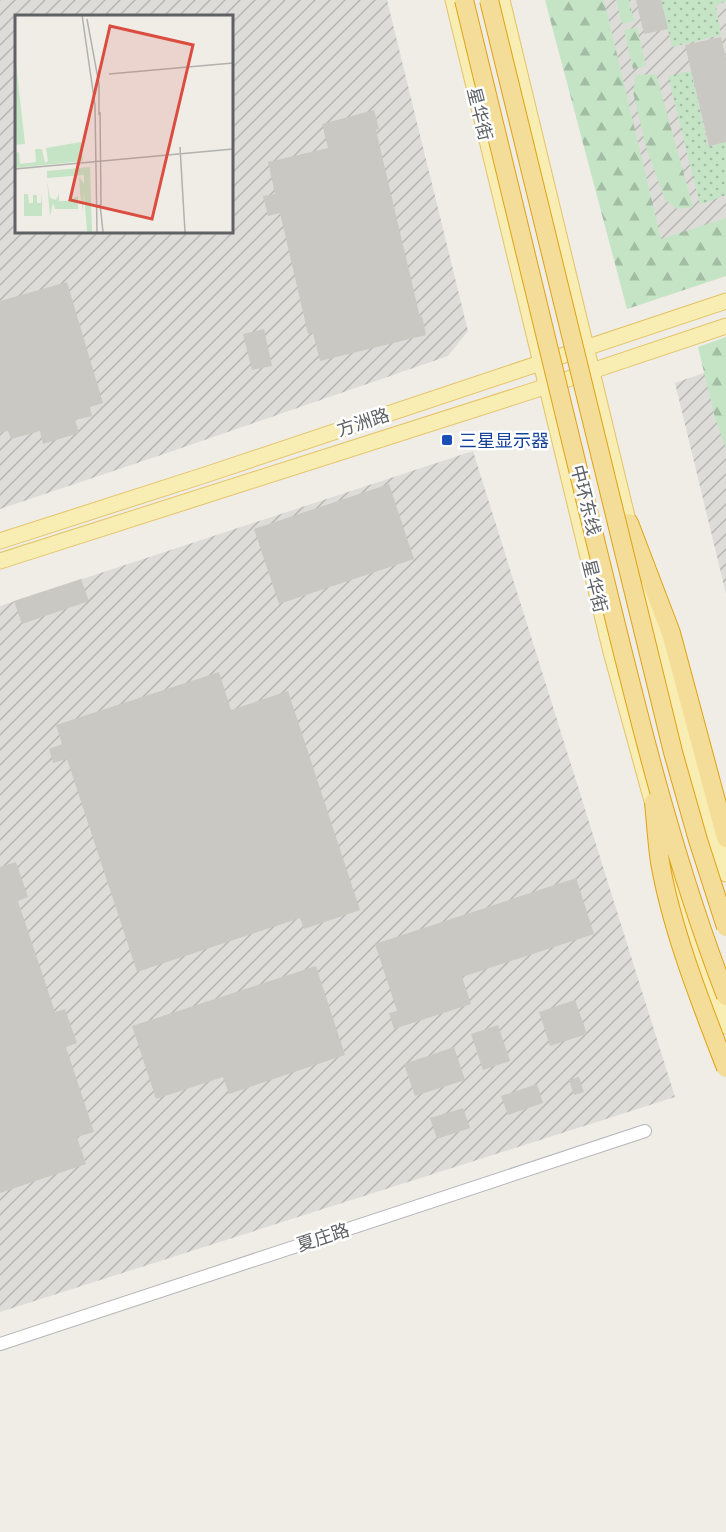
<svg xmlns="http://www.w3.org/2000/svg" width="726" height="1532" viewBox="0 0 726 1532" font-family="'DejaVu Sans','Noto Sans SC',sans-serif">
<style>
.industrial{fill:url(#industrial-furrows);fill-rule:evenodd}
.grass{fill:url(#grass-dots)}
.forest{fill:url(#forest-firs)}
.building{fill:#cac8c2}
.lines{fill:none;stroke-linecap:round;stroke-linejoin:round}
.minor-casing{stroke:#b3b6ba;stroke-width:14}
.major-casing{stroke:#e5c368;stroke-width:17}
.highway-casing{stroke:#e0a214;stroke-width:20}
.minor{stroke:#fff;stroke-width:12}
.major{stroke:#f8edb2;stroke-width:15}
.highway{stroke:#f4dd98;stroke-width:18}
.highway-bridge-casing{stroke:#e0a214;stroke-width:20;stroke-linecap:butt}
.highway-bridge{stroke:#f4dd98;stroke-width:18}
.transit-dot{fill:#1a4fb4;stroke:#fff;stroke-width:2}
.labels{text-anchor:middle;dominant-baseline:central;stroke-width:5;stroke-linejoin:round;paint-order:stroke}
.street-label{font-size:18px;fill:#5e6165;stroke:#fff}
.transit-label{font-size:18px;fill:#164399;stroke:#fff;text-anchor:start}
.inset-road{fill:none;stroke:#b1b1ae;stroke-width:1.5}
.view{fill:#da4d40;fill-opacity:0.15;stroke:#da4d40;stroke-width:3}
.inset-edge{fill:none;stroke:#5e6165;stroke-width:3}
</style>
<defs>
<pattern id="industrial-furrows" width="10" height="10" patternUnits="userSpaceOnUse" patternTransform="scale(1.5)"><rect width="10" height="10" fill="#dedcd8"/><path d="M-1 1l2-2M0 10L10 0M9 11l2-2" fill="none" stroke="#b7b6b3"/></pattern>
<pattern id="grass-dots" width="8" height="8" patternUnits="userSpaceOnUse" patternTransform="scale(1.5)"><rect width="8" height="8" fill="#c5e4c5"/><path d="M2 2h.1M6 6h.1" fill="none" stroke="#a3bca4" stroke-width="1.8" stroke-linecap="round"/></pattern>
<pattern id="forest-firs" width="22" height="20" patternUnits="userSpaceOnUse" patternTransform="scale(1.5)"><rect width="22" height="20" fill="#c5e4c5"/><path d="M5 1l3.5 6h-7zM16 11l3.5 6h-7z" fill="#a3bca4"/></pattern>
</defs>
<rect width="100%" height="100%" fill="#efede6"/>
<!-- industrial -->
<path class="industrial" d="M0,0H387L468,331L448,356L164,454L0,509ZM16,16H231V231H16Z
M583,0H726V268L650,292Z
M726,365V594L675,383Z
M473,451L675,1097L0,1312V606Z"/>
<!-- grass -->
<path class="grass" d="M661,0H726V1L716,6L721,35L672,47Z
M691,71L708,146L726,142V195L700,205L668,76Z"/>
<!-- forest -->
<path class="forest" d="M545,0H604L661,239L726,218V276L627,309Z
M616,0H629L634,21L622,24Z
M637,27L646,66L633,69L624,30Z
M656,74L693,207L677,209L665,200L646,147L633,92L636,75Z
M726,337V449L715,418L698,347Z"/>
<!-- building -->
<path class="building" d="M636,0H661L668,29L644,34Z
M721,37L726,58V142L709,146L685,45Z
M374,110L379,129L376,130L420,317L422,316L426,335L320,361L313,333L308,334L280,213L268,216L263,196L275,194L268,162L328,148L322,124Z
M67,282L103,403L90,407L92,416L75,420L79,433L43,444L40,431L11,439L8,431L0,433V301Z
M264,329L272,366L252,370L243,334Z
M389,484L414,559L279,604L254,529Z
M81,579L89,601L22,624L14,601Z
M219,672L231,710L288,691L360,910L304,929L300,918L137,972L67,759L53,763L49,749L62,744L56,725Z
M16,862L28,897L18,901L55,1012L65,1009L77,1043L66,1047L94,1132L77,1137L86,1164L0,1193V867Z
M576,878L594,934L462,977L471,1004L394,1029L389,1013L397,1011L375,944Z
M316,966L345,1055L229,1094L223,1077L156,1099L132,1026Z
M575,1000L587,1034L550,1046L539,1012Z
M498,1025L510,1061L483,1070L471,1034Z
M454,1047L465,1080L415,1096L404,1064Z
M579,1077L584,1092L574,1095L569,1080Z
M537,1084L543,1103L508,1115L501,1096Z
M463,1108L470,1128L437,1139L430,1118Z"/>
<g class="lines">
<defs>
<path id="minor" d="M0,1344L645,1131"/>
<path id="major" d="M453,0L611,652L655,812
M502,0L631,533
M0,541L208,474L726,301
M0,561L532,391L726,326
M646,588L689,749L726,874
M663,841L690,935L726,1026"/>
<path id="highway" d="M629,523L671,633L726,838"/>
</defs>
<!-- minor casing -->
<use href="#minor" class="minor-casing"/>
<!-- major casing -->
<use href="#major" class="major-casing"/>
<!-- highway casing -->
<use href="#highway" class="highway-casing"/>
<!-- minor -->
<use href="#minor" class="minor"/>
<!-- major -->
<use href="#major" class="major"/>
<!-- highway -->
<use href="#highway" class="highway"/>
<defs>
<path id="highway-bridge" d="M464,0C506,174 549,349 591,523C630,682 667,843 726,996
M489,0L673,752L698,840L726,927
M654,802C656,822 657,842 660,862C672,931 701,1003 726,1068"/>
</defs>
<!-- highway-bridge casing -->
<use href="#highway-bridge" class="highway-bridge-casing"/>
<!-- highway-bridge -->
<use href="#highway-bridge" class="highway-bridge"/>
</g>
<!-- markers -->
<rect class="transit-dot" x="441" y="434" width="12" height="12" rx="3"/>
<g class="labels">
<!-- street labels -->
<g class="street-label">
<text transform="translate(480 114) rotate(76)">星华街</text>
<text transform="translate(363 422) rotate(-18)">方洲路</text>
<text transform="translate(586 500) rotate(76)">中环东线</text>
<text transform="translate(595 586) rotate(76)">星华街</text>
<text transform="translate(323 1237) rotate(-18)">夏庄路</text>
</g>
<!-- transit labels -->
<g class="transit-label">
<text x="459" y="440">三星显示器</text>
</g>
</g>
<!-- overview -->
<g transform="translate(15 15)">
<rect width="218" height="218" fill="#efede6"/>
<path d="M0,40L10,129L0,130ZM32,165L35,183L41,185L44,179V186H52L63,181V194H40L38,188L35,201ZM9,179H13L14,188H18V180H22V188H26L27,179V201H9Z" fill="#c5e4c5"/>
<path d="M66,127L68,146L0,153V138L4,137L5,149L21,147L20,134H27L30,148L33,146L31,133ZM75,152L77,217H72L69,177L68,196L65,178L64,162L69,169V160L32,163V156Z" fill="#c5e4c5"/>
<path class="inset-road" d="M67,0L80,90L82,217M72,4L84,69V100M94,59L218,48M85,97L86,190M165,132L170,217M0,154L218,134M85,189L88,217"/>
<path class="view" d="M95,11L178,30L137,204L55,185Z"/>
<rect width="218" height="218" class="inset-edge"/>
</g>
</svg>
